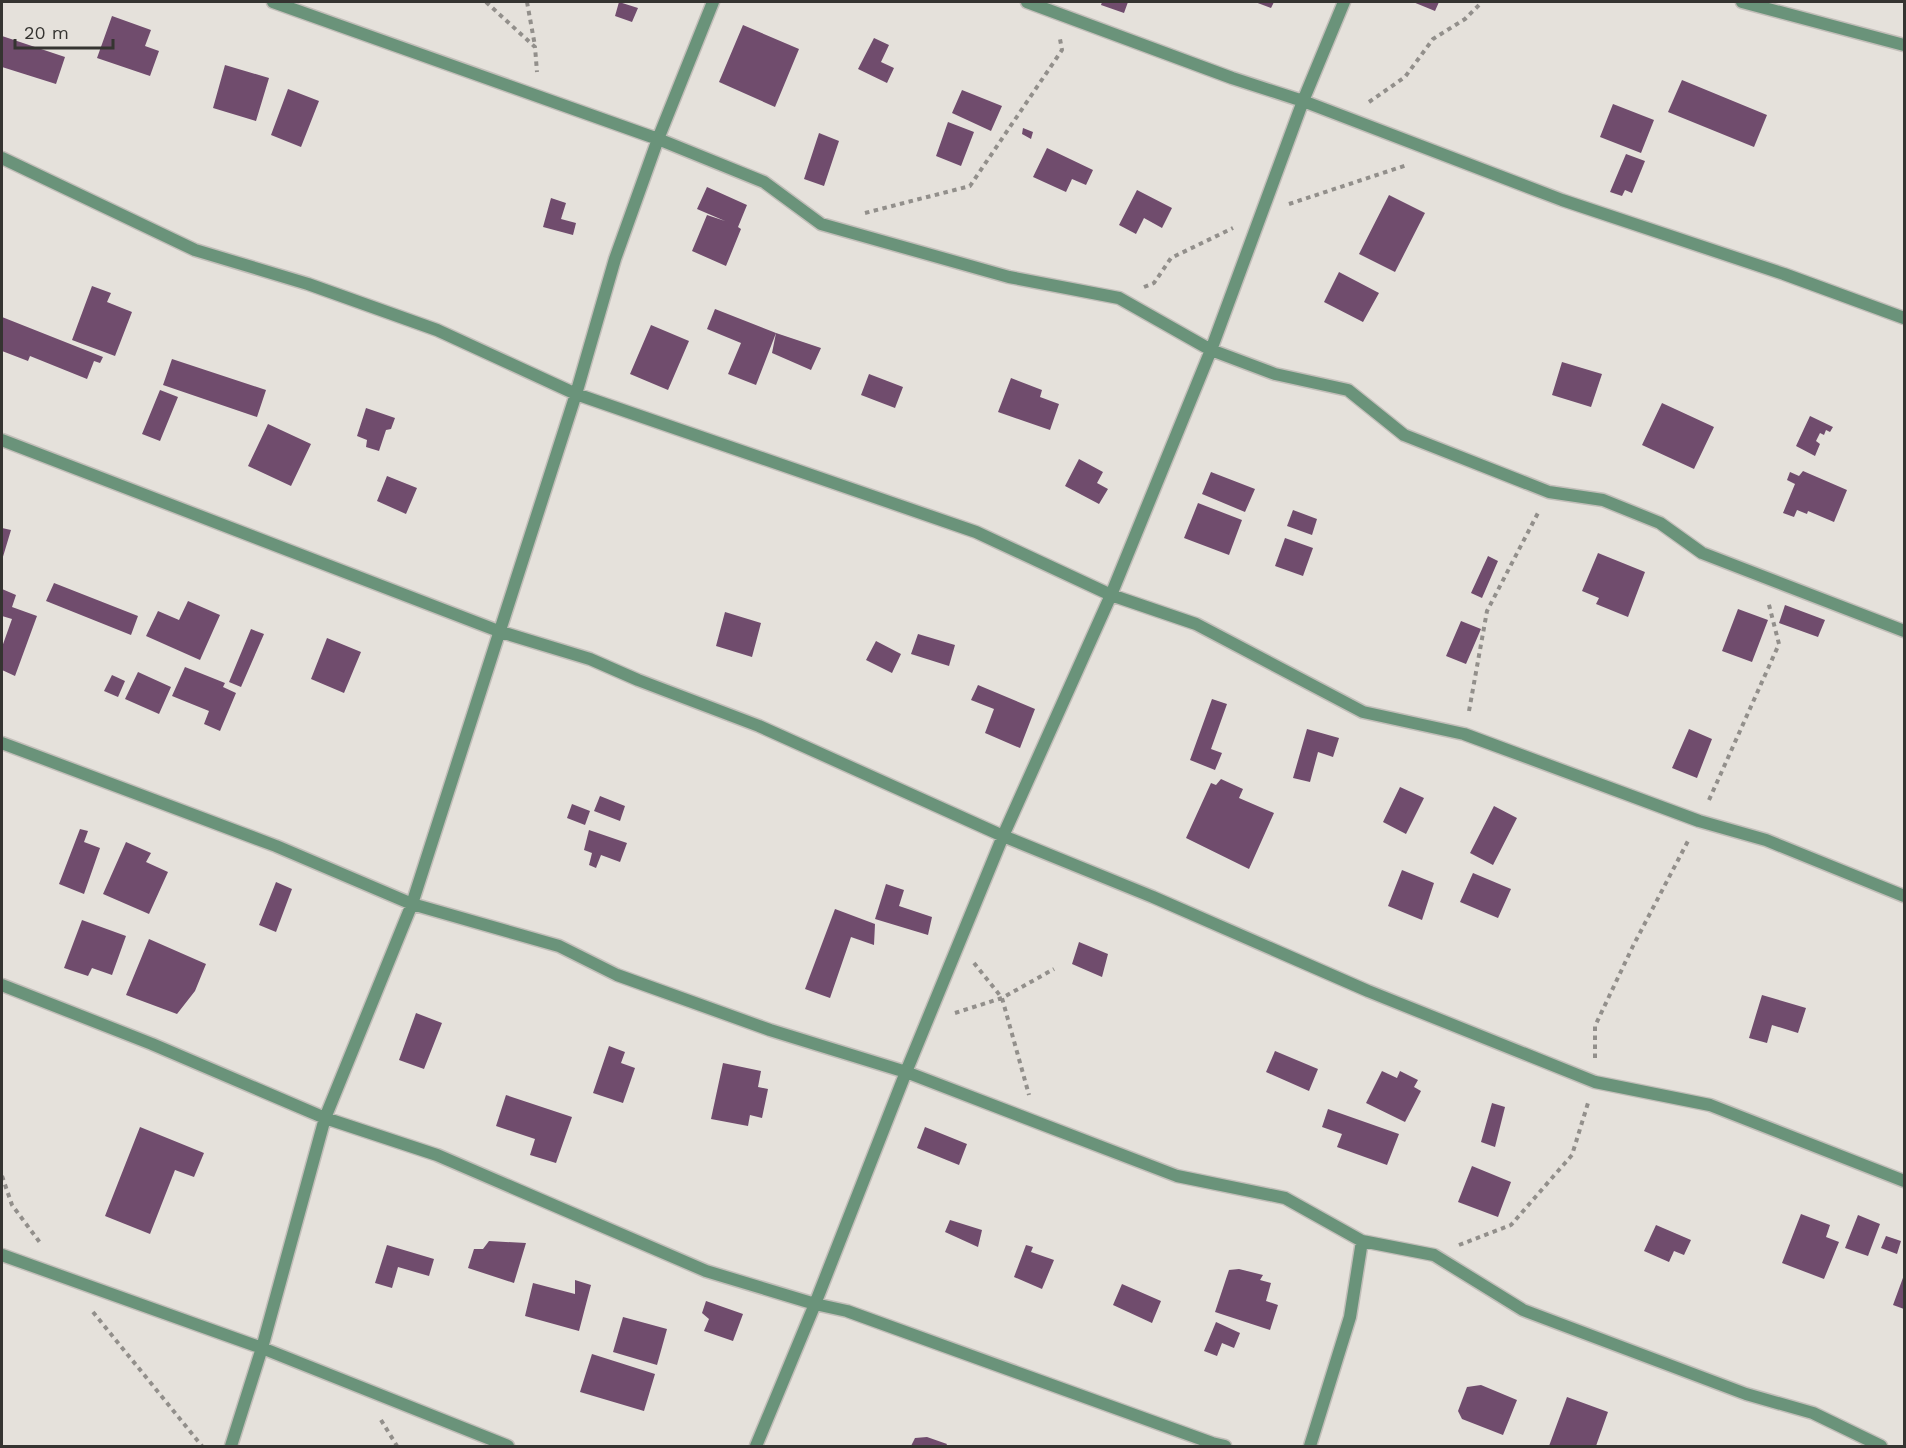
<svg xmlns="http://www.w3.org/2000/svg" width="1906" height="1448" viewBox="0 0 1906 1448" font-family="'Work Sans',sans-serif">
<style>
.building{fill:#704c6d}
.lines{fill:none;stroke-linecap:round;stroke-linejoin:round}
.minor-casing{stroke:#c2beb9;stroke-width:15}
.path{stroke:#928f8b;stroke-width:4;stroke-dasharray:4.5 4.5;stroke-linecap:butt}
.minor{stroke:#6a937a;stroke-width:12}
</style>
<rect width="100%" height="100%" fill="#e5e1db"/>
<!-- building -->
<path class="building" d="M619,2L638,8L632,22L615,16Z
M1102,2H1128L1124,13L1101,5Z
M1255,2H1274L1271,8Z
M1413,2H1439L1435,11Z
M112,16L151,30L145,46L159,51L150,76L97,58Z
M743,25L799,49L775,107L719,82Z
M2,36L65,57L56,84L2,67Z
M874,38L889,45L881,62L894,68L887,83L858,69Z
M225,65L269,78L256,121L213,108Z
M1682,80L1767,115L1754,147L1668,112Z
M288,89L319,101L301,147L271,135Z
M962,90L1002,106L991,131L952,113Z
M1613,104L1654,120L1641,153L1600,137Z
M948,122L974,132L961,166L936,156Z
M1023,128L1033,132L1031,139L1022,134Z
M819,133L839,141L824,186L804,179Z
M1047,148L1093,170L1086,185L1072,179L1066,192L1033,177Z
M1626,154L1645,161L1632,193L1625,190L1622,196L1610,192Z
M707,187L747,205L738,227L741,229L726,266L692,251L707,215L725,221L697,209Z
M1137,190L1172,208L1162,228L1144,218L1136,234L1119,225Z
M1389,195L1425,213L1395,272L1359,254Z
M551,198L566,203L561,219L576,223L573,235L543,227Z
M1339,272L1379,293L1363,322L1324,302Z
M92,286L111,293L107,302L132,312L115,356L72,340Z
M715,309L776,333L756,385L728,374L741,343L707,329Z
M2,317L103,357L100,363L94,361L87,379L30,356L28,361L2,351Z
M651,325L689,341L668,390L630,374Z
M776,333L821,348L811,370L772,353Z
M172,359L266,390L257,417L163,385Z
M1562,362L1602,374L1591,407L1552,395Z
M869,374L903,387L895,408L861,395Z
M1011,378L1042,390L1040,397L1059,404L1050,430L998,412Z
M160,390L178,397L160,441L142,434Z
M1662,403L1714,427L1694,469L1642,445Z
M366,408L395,418L391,429L386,430L379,451L366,447L367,440L357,436Z
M1810,416L1833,427L1830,432L1826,430L1824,435L1820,433L1816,441L1820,444L1815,456L1796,446Z
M268,424L311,444L291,486L248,466Z
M1079,459L1103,472L1097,483L1108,489L1099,504L1065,486Z
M1803,471L1847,490L1834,522L1808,511L1807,514L1797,510L1794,517L1783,513L1795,484L1787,480L1790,472L1799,476Z
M1211,472L1255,489L1245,512L1202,494Z
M387,476L417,488L406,514L377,501Z
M1198,503L1242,520L1229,555L1184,538Z
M1293,510L1317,519L1312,535L1287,526Z
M2,528L11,530L2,560Z
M1285,538L1313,548L1303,576L1275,566Z
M1598,553L1645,572L1628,617L1596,604L1599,598L1582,591Z
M1488,556L1498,561L1482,598L1471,593Z
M54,583L138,616L131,635L46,601Z
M2,589L16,595L12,607L37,616L15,676L2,670V647L12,619L2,616Z
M188,601L220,615L200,660L146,636L158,611L179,620Z
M1785,605L1825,620L1818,637L1779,623Z
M1738,609L1768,620L1752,662L1722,651Z
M725,612L761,623L752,657L716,646Z
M1461,621L1481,629L1466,664L1446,656Z
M251,629L264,634L241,687L229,682Z
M918,634L955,645L949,666L911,654Z
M327,638L361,652L344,693L311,679Z
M876,641L901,654L892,673L866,660Z
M185,667L225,683L223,687L236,693L220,731L204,724L209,711L172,696Z
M138,672L171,687L159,714L125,699Z
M112,675L125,681L118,697L104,691Z
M978,685L1035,709L1020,748L985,733L994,709L971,700Z
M1212,699L1227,704L1211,749L1222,753L1215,770L1190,760Z
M1307,729L1339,738L1333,757L1318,752L1310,782L1293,778Z
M1689,729L1712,739L1697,778L1672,768Z
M1221,779L1243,789L1239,798L1274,813L1249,869L1186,838L1211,783L1216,785Z
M1400,787L1424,798L1406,834L1383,822Z
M600,796L625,806L620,821L594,811Z
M572,804L590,811L585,825L567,818Z
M1494,806L1517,818L1493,865L1470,853Z
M80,829L88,831L84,842L100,848L84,894L59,884Z
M589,830L627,843L620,862L601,855L596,868L589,865L592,853L584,850Z
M126,842L151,853L146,862L168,872L149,914L103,894Z
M1402,870L1434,883L1422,920L1388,906Z
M1473,873L1511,889L1498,918L1460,902Z
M276,882L292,889L276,932L259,925Z
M886,884L904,890L899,906L932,917L928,935L875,919Z
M835,909L875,924L874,945L851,937L830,998L805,989Z
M82,920L126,936L112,975L92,968L88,976L64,968Z
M149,939L206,964L195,991L177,1014L126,995Z
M1079,942L1108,954L1102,977L1072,964Z
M1762,995L1806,1008L1798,1033L1772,1025L1767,1043L1749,1038Z
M416,1013L442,1023L424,1069L399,1060Z
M609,1046L625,1052L621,1063L635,1068L623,1103L593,1093Z
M1275,1051L1318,1069L1309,1091L1266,1072Z
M723,1063L761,1071L758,1087L768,1089L762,1118L750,1115L748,1126L711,1119Z
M1382,1071L1397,1078L1400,1071L1418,1080L1414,1087L1421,1091L1405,1122L1366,1103Z
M506,1095L572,1117L556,1163L530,1155L535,1139L496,1126Z
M1492,1103L1505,1107L1495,1147L1481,1142Z
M1328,1109L1399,1134L1387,1165L1337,1147L1342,1134L1322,1127Z
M140,1127L204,1153L194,1177L175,1170L150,1234L105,1216Z
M925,1127L967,1144L959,1165L917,1148Z
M1472,1166L1511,1182L1498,1217L1458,1202Z
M1801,1214L1830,1225L1826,1237L1839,1242L1824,1279L1782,1263Z
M1858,1215L1880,1224L1868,1256L1845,1248Z
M950,1220L982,1230L978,1247L945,1232Z
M1656,1225L1691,1240L1684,1255L1674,1251L1669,1262L1644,1251Z
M1886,1236L1901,1241L1897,1254L1881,1248Z
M489,1241L526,1243L514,1283L468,1268L474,1249H483Z
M387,1245L434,1259L429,1276L398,1267L392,1288L375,1283Z
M1026,1245L1033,1247L1031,1252L1054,1260L1042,1289L1014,1277Z
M1239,1269L1263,1275L1260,1280L1271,1283L1266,1301L1278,1305L1270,1330L1215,1312L1229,1270Z
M1904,1275V1309L1893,1305Z
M575,1280L591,1285L579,1331L525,1316L533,1283L575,1294Z
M1122,1284L1161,1301L1152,1323L1113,1305Z
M706,1301L743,1314L733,1341L704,1331L709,1319L702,1313Z
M623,1317L667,1329L657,1365L613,1352Z
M1216,1322L1240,1333L1234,1348L1222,1343L1217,1356L1204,1351Z
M592,1354L655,1374L644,1411L580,1392Z
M1481,1385L1517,1400L1503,1435L1462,1419L1458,1411L1467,1387Z
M1567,1397L1608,1412L1596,1446H1549Z
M927,1437L947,1444L946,1446H911L915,1438Z"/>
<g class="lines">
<defs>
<path id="minor" d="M273,2L658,139L764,182L821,224L1009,277L1119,298L1211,350L1275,374L1348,390L1404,435L1549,492L1603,500L1660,523L1702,553L1904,631
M1027,2L1232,78L1303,101L1562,200L1784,274L1904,318
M1742,2L1904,45
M2,158L195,250L308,284L437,330L576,394L976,532L1111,595L1196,624L1363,712L1464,734L1699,821L1766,840L1904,896
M2,440L501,632L590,659L638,680L759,726L1003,836L1153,897L1368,991L1595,1082L1710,1105L1904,1181
M2,743L276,846L412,904L559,946L617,975L770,1030L906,1072L1177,1176L1285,1198L1362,1241L1434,1255L1523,1310L1746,1394L1813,1413L1881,1446
M2,985L152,1044L325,1118L437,1155L706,1271L815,1304L847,1311L1212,1443L1225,1446
M2,1255L262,1348L508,1446
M231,1446L262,1348L325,1118L412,904L576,394L615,259L658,139L713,2
M756,1446L815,1304L906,1072L1003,836L1111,595L1211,350L1303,101L1344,2
M1310,1446L1350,1317L1362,1241"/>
</defs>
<!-- minor casing -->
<use href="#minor" class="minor-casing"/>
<!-- path -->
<path class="path" d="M486,2L535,47L537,72
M527,2L535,46
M1369,102L1405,77L1433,39L1465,19L1482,2
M1289,204L1407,165
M865,213L970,186L1062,50L1060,39
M1144,287L1154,283L1171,258L1233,228
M1469,711L1487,611L1539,511
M1709,800L1779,644L1768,601
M974,963L1002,998L1029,1095
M955,1013L1002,998L1054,969
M1595,1058V1026L1633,946L1688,841
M2,1176L12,1205L41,1244
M1459,1245L1511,1225L1572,1155L1588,1103
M93,1312L202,1446
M381,1420L397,1446"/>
<!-- minor -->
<use href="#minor" class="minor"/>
</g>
<!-- border -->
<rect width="1906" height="1448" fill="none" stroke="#353431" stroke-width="6"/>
<!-- scale -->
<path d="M15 39v9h98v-9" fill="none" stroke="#353431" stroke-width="3"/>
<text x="24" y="39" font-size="18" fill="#353431" stroke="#e5e1db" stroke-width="4.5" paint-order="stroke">20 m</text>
</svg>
